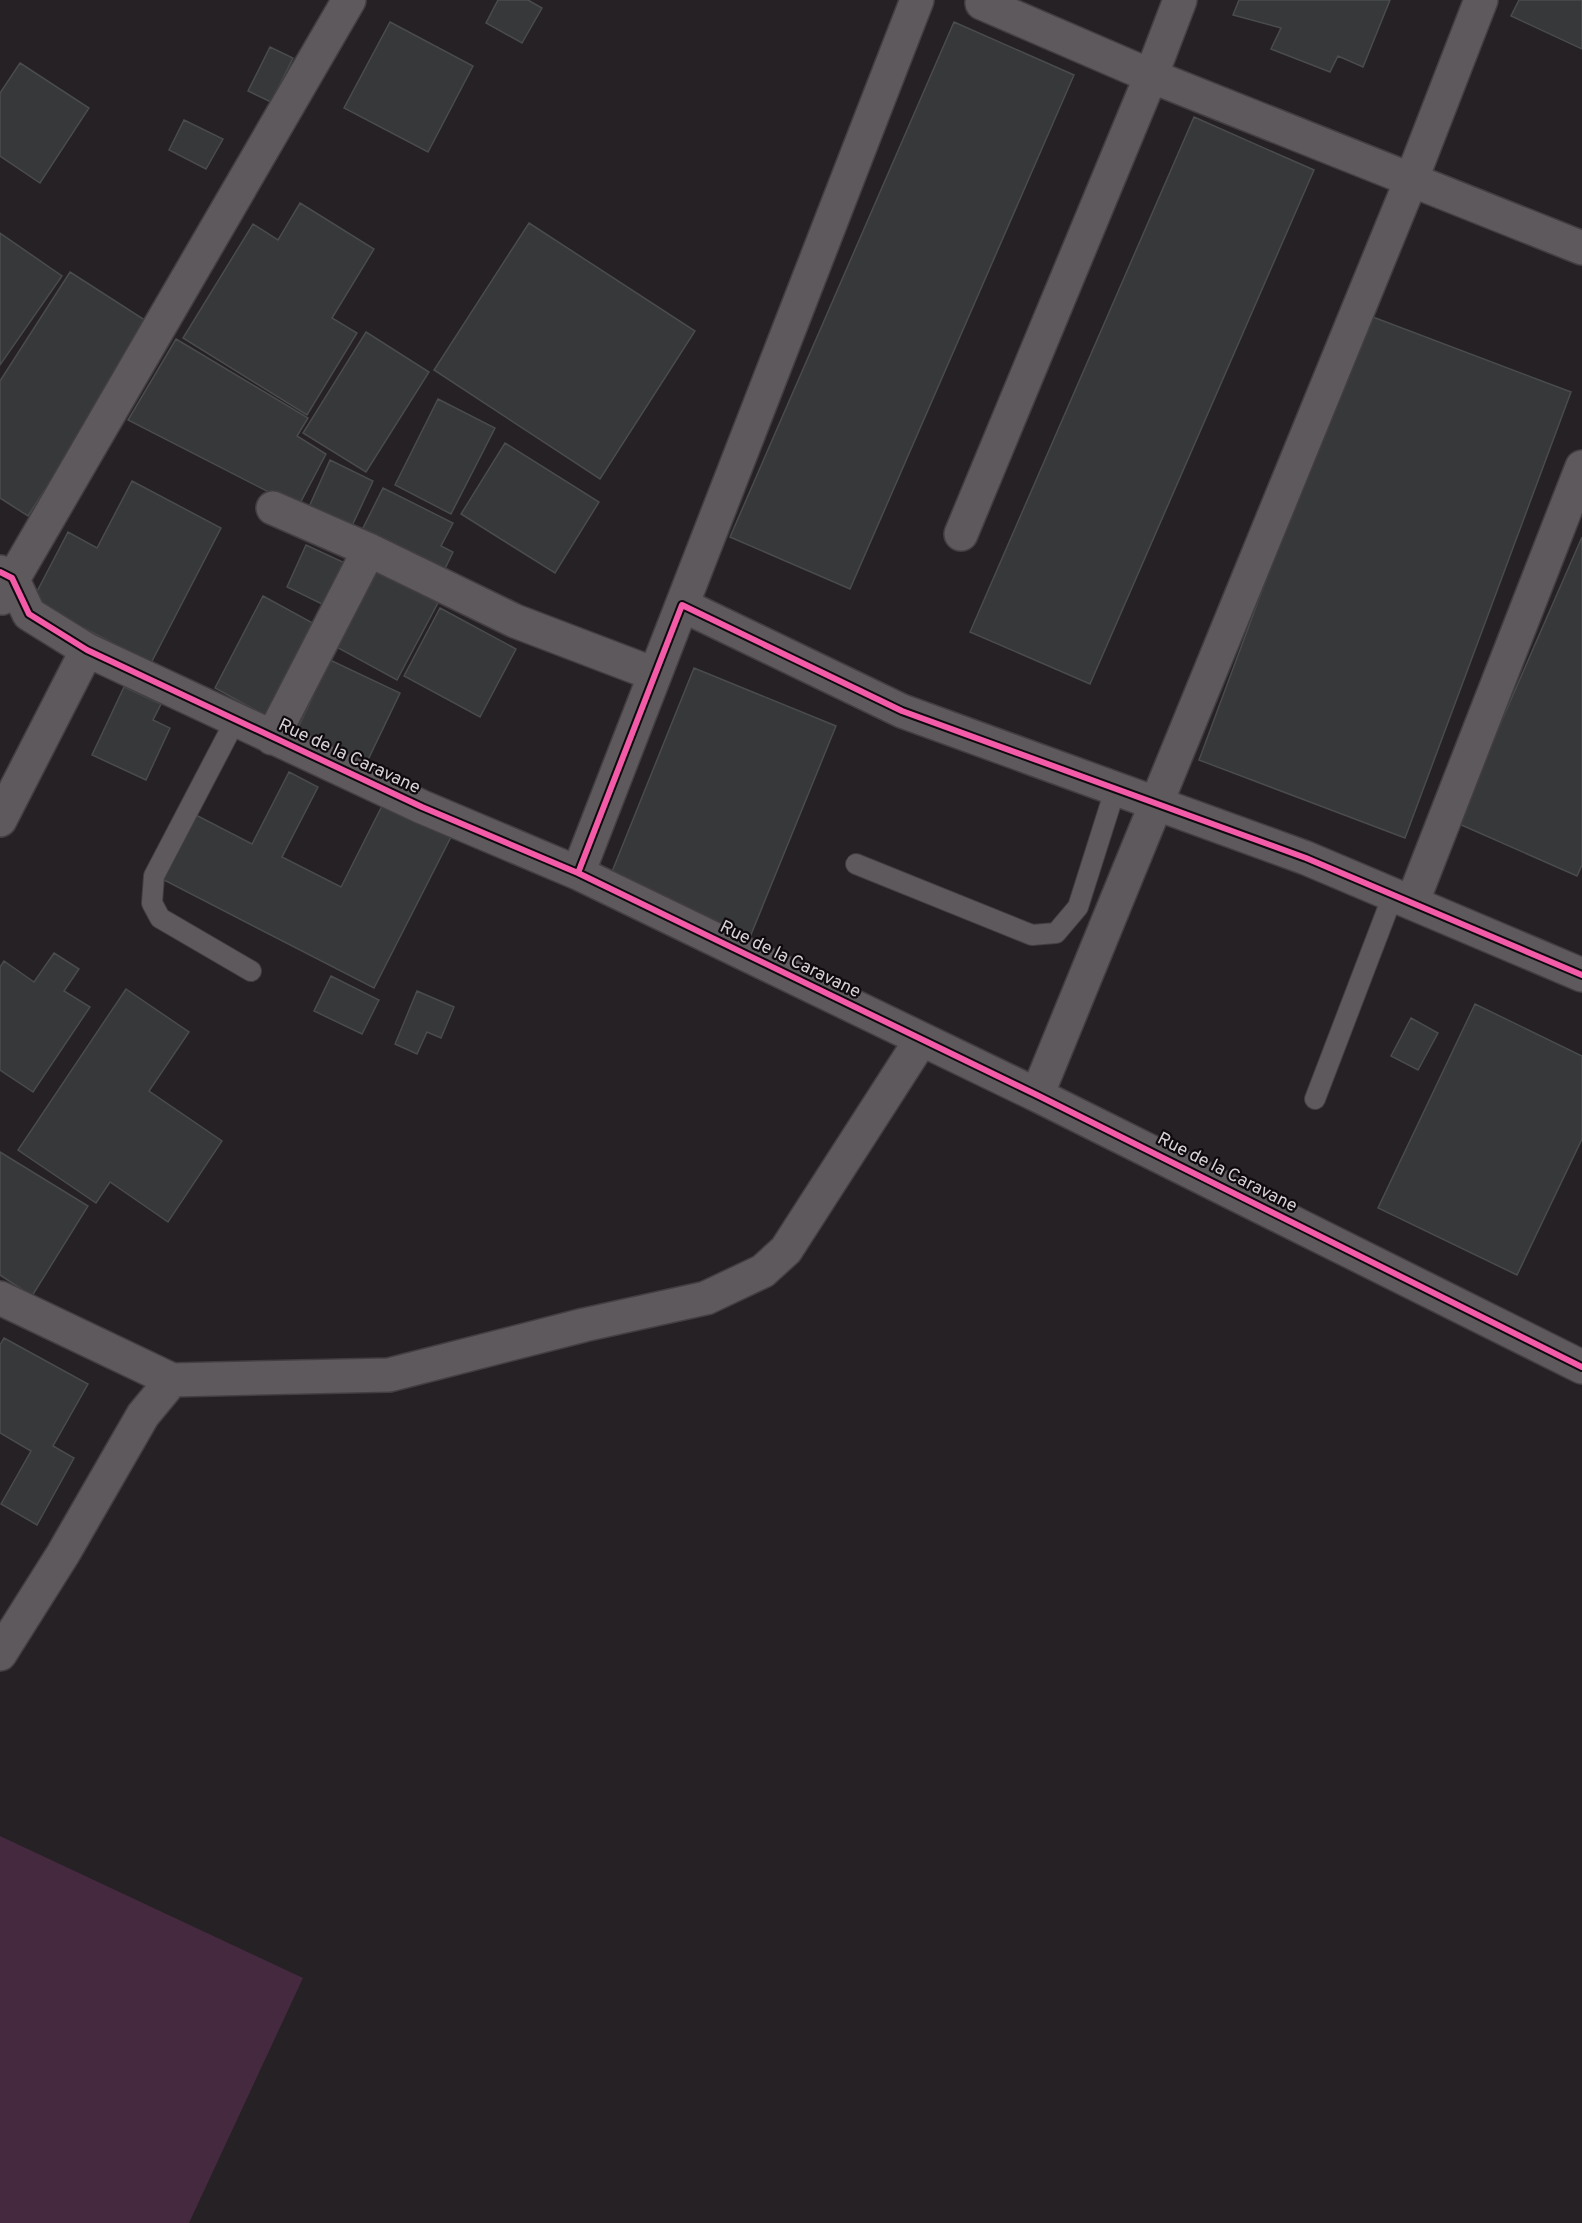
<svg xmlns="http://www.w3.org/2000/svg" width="1582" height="2223" viewBox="0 0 1582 2223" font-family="Overpass,sans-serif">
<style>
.green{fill:#44293f}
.building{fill:#373839;stroke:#4a4b4c;stroke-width:1.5}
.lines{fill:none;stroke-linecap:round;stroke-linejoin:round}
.lane-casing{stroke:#423e41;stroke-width:22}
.street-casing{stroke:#423e41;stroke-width:36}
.lane{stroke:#5d595c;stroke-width:20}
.street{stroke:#5d595c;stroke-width:33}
.cycleway-casing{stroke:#0e0a0d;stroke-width:10}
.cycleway{stroke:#f35aa7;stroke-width:6}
.labels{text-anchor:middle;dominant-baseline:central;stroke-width:4.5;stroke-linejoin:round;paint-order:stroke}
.street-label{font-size:18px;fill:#d6d1d5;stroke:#0e0a0d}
</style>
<rect width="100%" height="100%" fill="#252124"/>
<!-- green -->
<path class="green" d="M0,1836L303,1978L189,2223H0Z"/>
<!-- building -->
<path class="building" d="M498,0H528L542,8L522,43L486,23Z
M1239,0H1390L1363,67L1338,56L1330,72L1271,49L1281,28L1233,15Z
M1519,0H1582V49L1511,16Z
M390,22L473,66L428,152L344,108Z
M954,22L1074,75L850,589L730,537Z
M270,47L293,58L271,102L248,91Z
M20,63L89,108L40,183L0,156V93Z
M1194,117L1314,170L1090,684L970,632Z
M184,120L223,139L206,169L169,150Z
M300,203L374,249L332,318L357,333L307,415L183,338L253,224L278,240Z
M529,223L695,331L600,479L434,370Z
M0,233L62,276L0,365Z
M70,272L151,324L28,516L0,498V381Z
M1365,314L1571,392L1405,838L1199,760Z
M366,332L429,372L366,472L303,433Z
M176,339L308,418L297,436L326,454L298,507L128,420Z
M438,399L495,428L451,514L395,485Z
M505,443L599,502L555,573L461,514Z
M330,460L373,481L351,528L309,507Z
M132,481L221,528L151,663L32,601L68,532L97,548Z
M383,488L453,523L441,546L453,552L442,575L360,534Z
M1582,537V865L1577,876L1457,823Z
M306,545L345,563L326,606L287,587Z
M375,563L440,599L397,680L331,644Z
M263,596L320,627L272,719L215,688Z
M440,608L516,649L480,717L404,676Z
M330,660L400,693L366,764L297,730Z
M694,668L836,726L750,937L609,879Z
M124,687L161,704L153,720L170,728L146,780L92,755Z
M289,772L318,787L282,857L341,887L386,798L453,833L374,988L162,879L196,815L252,844Z
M54,953L79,969L64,991L90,1007L33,1092L0,1070V967L4,961L34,982Z
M331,976L379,1000L362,1034L314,1011Z
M126,989L189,1032L149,1091L222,1141L168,1222L110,1182L96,1203L18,1150Z
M417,991L454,1007L441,1038L427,1032L417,1054L395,1044Z
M1475,1004L1582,1056V1139L1517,1275L1378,1208Z
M1411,1018L1438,1033L1418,1070L1391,1056Z
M0,1152L88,1206L32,1296L0,1275Z
M4,1338L88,1384L53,1446L74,1458L37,1525L1,1504L31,1451L0,1433V1345Z"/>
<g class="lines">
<defs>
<path id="lane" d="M235,721L154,876L152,903L160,918L251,971
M856,864L1032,935L1056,933L1078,907L1115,790
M1315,1099L1393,895"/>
<path id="street" d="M982,3L1151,76L1582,248
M273,508L369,550L515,621L654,674
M961,534L1151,76L1180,0
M0,572L12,578L29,614L87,650L422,807L578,873L1037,1095L1582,1367
M2,598L349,0
M682,605L917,0
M272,738L369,550
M0,820L87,650
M578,873L682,605L902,711L1306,858L1582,975
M1412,903L1582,467
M1037,1095L1412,178L1481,0
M0,1298L172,1380
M0,1654L63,1554L143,1415L172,1380L389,1375L584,1325L706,1298L763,1271L786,1250L921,1040"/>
</defs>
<!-- lane casing -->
<use href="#lane" class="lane-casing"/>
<!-- street casing -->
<use href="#street" class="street-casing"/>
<!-- lane -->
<use href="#lane" class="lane"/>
<!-- street -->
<use href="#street" class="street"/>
<defs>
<path id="cycleway" d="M0,572L12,578L29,614L87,650L422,807L578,873L1037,1095L1582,1367
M578,873L682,605L902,711L1306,858L1582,975"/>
</defs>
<!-- cycleway casing -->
<use href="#cycleway" class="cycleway-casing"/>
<!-- cycleway -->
<use href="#cycleway" class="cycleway"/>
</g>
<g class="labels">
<!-- street labels -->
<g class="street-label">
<text transform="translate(349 757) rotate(25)">Rue de la Caravane</text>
<text transform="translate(790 960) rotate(26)">Rue de la Caravane</text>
<text transform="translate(1227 1173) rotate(27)">Rue de la Caravane</text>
</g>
</g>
</svg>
